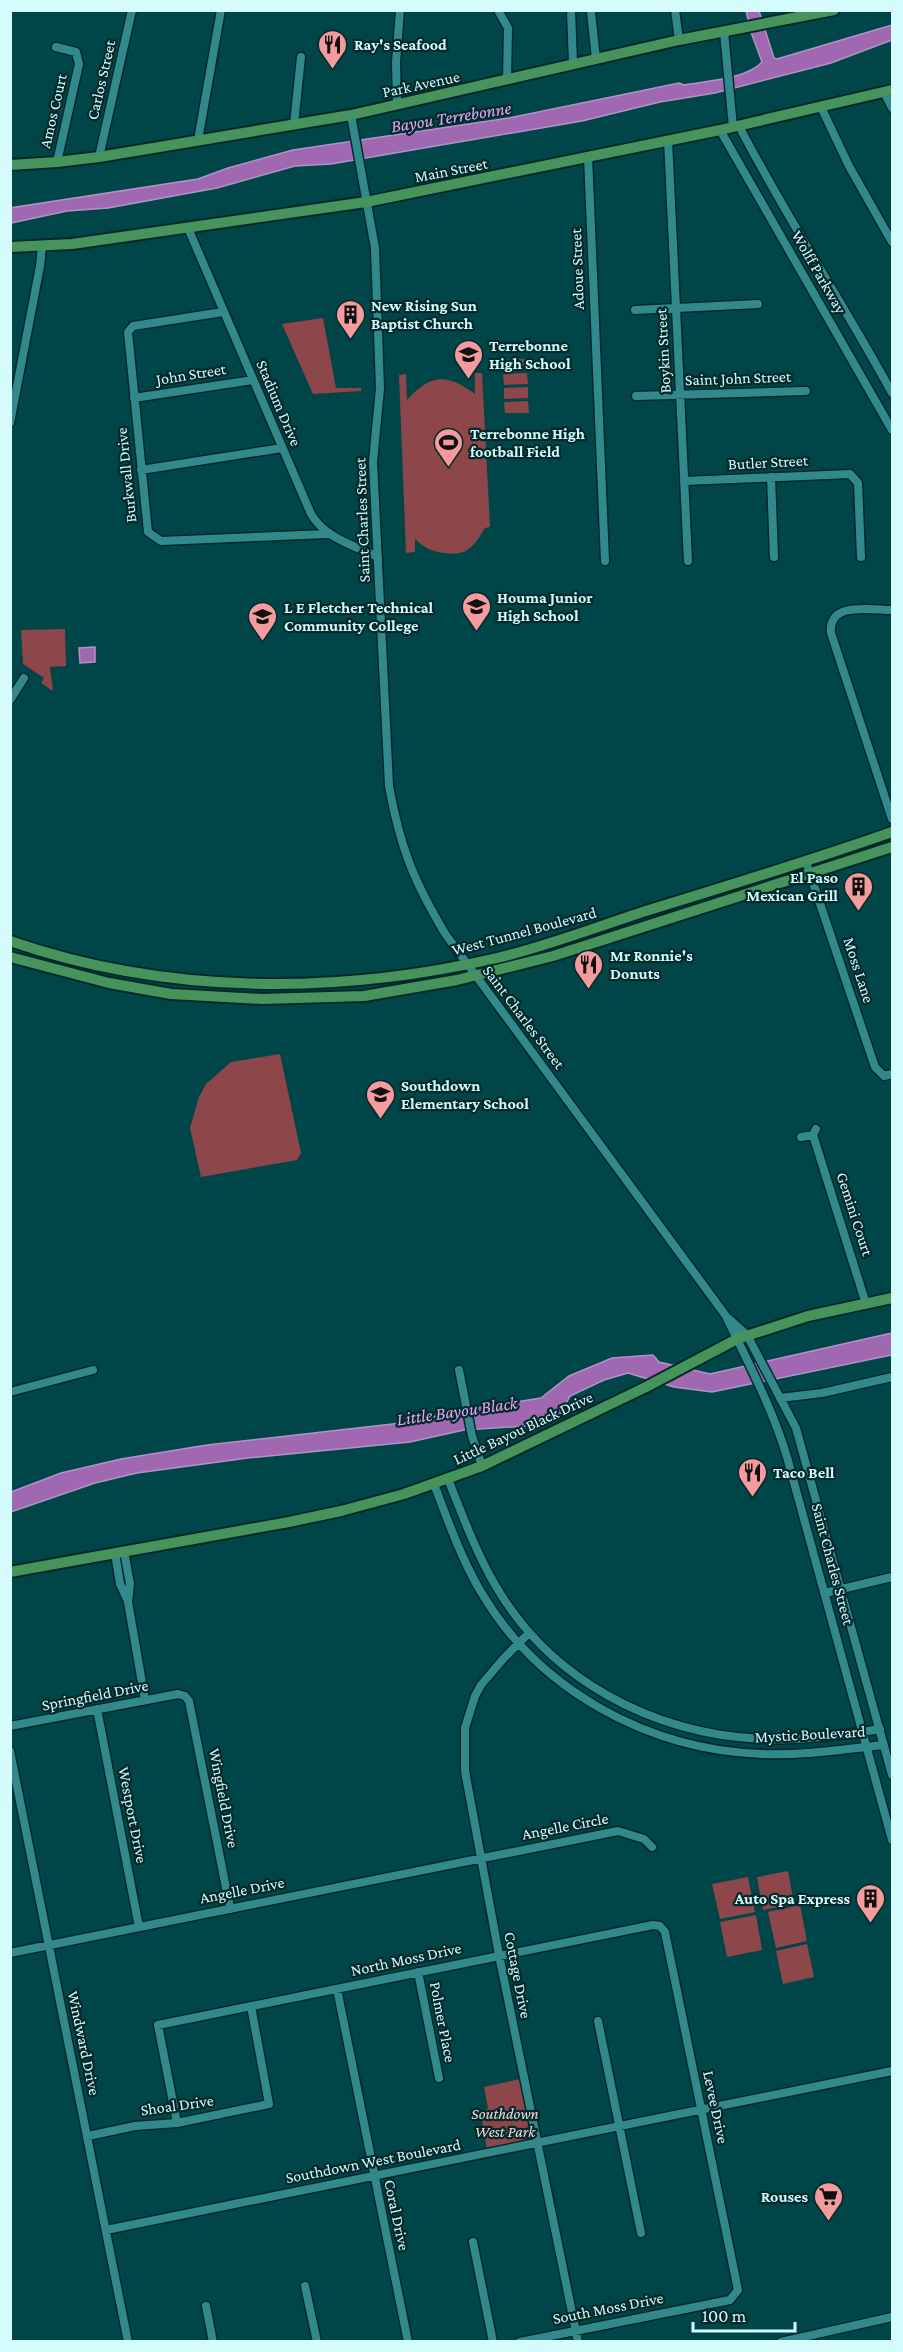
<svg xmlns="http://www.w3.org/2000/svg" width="903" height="2352" viewBox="0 0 903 2352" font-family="'Crimson Pro',serif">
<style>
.green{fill:#8d4649}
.water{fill:#a168b2;stroke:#b094c8;stroke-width:1.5}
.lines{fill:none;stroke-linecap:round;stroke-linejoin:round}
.minor-casing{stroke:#03292b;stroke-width:11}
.major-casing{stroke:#03292b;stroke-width:14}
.minor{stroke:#31898c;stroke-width:8}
.major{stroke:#47935c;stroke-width:10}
.labels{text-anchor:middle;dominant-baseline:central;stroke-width:4.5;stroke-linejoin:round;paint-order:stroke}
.poi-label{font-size:16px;font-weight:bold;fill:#d4fcfd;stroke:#03292b;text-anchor:start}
.street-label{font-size:16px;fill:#d4fcfd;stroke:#03292b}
.park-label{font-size:16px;font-style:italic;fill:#f5d9d9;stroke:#03292b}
.water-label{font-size:18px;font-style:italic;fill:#e6a9f8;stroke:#03292b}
</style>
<rect width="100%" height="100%" fill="#004648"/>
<!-- green -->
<path class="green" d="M323,318L336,388H361V391L313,394L282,324Z
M527,359L528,370L504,371L503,360Z
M475,373H482L490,527L485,528C474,546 467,557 444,553C430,551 425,548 415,539V552L406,553L399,375L406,374L407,400C431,373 448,374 475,394Z
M527,373L528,384L504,385L503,374Z
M528,387V398L504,399V388Z
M528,401L529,413H505L504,402Z
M65,629L66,666L50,667L53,691L41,683L44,678L23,664L21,630Z
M280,1054L301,1153L297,1160L201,1177L190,1128L199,1097L206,1084L231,1062Z
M788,1871L794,1904L763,1910L757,1877Z
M748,1877L755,1912L720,1919L712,1884Z
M800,1905L807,1941L776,1948L768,1912Z
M756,1915L762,1950L727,1957L720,1922Z
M807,1944L814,1977L783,1984L776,1951Z
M520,2079L530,2131L529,2139L487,2149L481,2115L488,2108L484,2087Z"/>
<!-- water -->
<path class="water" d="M746,11H759L774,58L777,59L892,25V40L831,63L715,93L660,102L582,121L331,164L295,166L217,188L108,208L67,211L11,223L10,208L198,179L228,168L293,150L509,118L679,83L684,85C706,81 747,79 762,62L751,32Z
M95,647V662L80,663L79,648Z
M892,1333V1355L712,1392L674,1387L628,1373L604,1380L570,1396L560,1415L527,1426L464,1430L410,1442L248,1458L137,1473L95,1483L11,1512V1492L61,1473L121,1459L207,1445L410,1422L458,1411L541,1398L569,1376L612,1358L653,1355L659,1362L710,1374Z"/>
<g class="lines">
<defs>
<path id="minor" d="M498,10L508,28L507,80
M571,10L573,64
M675,10L679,40
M591,12L596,59
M724,32L733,127
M56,47L76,52L79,64L57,162
M884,92L892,108
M397,104L396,62L400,10
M821,107L849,166L892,242
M351,115L375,248L380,388L373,462L389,786C400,847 414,882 446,935L726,1316C748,1363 772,1407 787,1457L892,1840
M294,124L301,57
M739,126C786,217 843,303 892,393
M720,130L892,430
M198,140L221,10
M668,140L688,561
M588,156L605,561
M99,157L132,10
M188,228L311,514C325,538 353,545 378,557
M635,310L758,304
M223,312L133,326L128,332L148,532L161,541L327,534
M636,396L806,391
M134,398L253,380
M10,423L40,266L42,246
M141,470L282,448
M771,477L774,557
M684,481L850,474L858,483L861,557
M892,610C870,610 828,601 831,633L892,819
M10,700L24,678
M806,862L875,1067L884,1076L892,1074
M813,1135L866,1304
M801,1137L813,1135L816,1129
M728,1318L747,1335L796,1428L892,1775
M459,1370L472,1436L482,1466
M10,1392L93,1370
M780,1398L822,1393L892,1377
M448,1479C462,1514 475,1550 494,1583C549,1680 653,1734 762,1739C801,1741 842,1735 880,1729
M434,1484C448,1521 461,1558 481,1592C539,1691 649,1750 762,1754C802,1756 844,1749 884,1745
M124,1551L130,1584L128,1602L145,1700
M115,1553L120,1584L128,1601
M825,1593L892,1577
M529,1633L504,1658L481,1685L475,1696L465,1728V1771L499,1955L578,2342
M97,1709L139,1927
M10,1726L178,1694L185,1696L189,1701L230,1908
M10,1751L128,2342
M10,1953L618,1831L644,1839L652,1847
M418,1972L439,2078
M337,1989L408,2342
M598,2021L641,2233
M177,2123L158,2025L653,1925L660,1926L665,1932L738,2290L730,2300L520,2342
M88,2136L135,2126L177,2123L269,2104L251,2006
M106,2230L892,2071
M473,2242L493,2342
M305,2286L317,2342
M206,2306L213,2342
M781,2342L892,2317"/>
<path id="major" d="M10,165L57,162L99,157L351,115L679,40L834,10
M10,247L72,244L366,202L720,130L892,90
M10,941C166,995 337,995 497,958C548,946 599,926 649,910C731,885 812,860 892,832
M10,957L109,983L171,994L262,999L364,996L457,980L553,956L892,847
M10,1572L289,1522L341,1511L404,1494L482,1466L646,1387L737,1339L808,1316L892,1298"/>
</defs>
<!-- minor casing -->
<use href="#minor" class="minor-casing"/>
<!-- major casing -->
<use href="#major" class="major-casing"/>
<!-- minor -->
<use href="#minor" class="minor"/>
<!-- major -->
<use href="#major" class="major"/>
</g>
<!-- icons -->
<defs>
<symbol id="restaurant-pin" viewBox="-11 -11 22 30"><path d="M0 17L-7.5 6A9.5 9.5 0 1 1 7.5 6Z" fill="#f59b9d" stroke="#03292b"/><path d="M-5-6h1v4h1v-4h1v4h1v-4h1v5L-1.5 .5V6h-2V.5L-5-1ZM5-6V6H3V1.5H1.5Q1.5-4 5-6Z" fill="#111"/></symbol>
<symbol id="building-pin" viewBox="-11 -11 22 30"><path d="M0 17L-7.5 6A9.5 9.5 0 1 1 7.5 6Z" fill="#f59b9d" stroke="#03292b"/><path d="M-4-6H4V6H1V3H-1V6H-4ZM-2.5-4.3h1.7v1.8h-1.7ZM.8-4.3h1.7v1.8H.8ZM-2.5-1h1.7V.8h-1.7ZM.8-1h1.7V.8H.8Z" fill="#111"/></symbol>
<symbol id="school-pin" viewBox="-11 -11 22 30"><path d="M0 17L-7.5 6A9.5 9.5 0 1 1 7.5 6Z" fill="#f59b9d" stroke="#03292b"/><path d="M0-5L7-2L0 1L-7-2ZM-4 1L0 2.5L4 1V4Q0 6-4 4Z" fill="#111"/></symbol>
<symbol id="stadium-pin" viewBox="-11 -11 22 30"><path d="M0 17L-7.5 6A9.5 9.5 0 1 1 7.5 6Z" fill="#f59b9d" stroke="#03292b"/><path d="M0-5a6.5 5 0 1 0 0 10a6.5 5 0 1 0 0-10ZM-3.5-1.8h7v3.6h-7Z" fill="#111"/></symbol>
<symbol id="university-pin" viewBox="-11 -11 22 30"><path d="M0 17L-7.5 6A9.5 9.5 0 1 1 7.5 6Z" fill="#f59b9d" stroke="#03292b"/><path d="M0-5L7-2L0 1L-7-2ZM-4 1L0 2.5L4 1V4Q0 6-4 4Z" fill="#111"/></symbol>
<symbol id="supermarket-pin" viewBox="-11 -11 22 30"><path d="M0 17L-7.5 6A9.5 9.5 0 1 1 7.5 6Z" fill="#f59b9d" stroke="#03292b"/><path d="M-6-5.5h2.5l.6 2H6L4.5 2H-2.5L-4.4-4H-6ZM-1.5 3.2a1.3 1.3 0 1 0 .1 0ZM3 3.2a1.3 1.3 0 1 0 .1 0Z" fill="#111"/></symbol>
</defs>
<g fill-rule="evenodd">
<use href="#restaurant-pin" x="316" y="28" width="33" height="45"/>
<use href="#building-pin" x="334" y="298" width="33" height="45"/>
<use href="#school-pin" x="452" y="338" width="33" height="45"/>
<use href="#stadium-pin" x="432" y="426" width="33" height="45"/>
<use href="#school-pin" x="460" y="590" width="33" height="45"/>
<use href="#university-pin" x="246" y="600" width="33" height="45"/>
<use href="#building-pin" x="842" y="870" width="33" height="45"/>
<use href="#restaurant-pin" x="572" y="948" width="33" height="45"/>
<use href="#school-pin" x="364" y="1078" width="33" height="45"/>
<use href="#restaurant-pin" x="736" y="1456" width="33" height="45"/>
<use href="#building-pin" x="854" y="1882" width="33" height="45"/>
<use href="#supermarket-pin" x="812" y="2180" width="33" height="45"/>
</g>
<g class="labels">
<!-- poi labels -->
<g class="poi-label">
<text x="354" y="44">Ray's Seafood</text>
<text x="371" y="305">New Rising Sun<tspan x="371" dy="18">Baptist Church</tspan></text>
<text x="489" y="345">Terrebonne<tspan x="489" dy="18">High School</tspan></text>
<text x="470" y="433">Terrebonne High<tspan x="470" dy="18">football Field</tspan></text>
<text x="497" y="597">Houma Junior<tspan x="497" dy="18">High School</tspan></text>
<text x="284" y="607">L E Fletcher Technical<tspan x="284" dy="18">Community College</tspan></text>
<text x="838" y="877" text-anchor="end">El Paso<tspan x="838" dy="18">Mexican Grill</tspan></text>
<text x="610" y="955">Mr Ronnie's<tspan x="610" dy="18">Donuts</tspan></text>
<text x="401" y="1085">Southdown<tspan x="401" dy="18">Elementary School</tspan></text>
<text x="773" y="1472">Taco Bell</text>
<text x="850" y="1898" text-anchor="end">Auto Spa Express</text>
<text x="808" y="2196" text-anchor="end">Rouses</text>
</g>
<!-- street labels -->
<g class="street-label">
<text transform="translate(101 80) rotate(-77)">Carlos Street</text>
<text transform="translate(421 84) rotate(-12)">Park Avenue</text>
<text transform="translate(53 111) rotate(-77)">Amos Court</text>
<text transform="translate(451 170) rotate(-11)">Main Street</text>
<text transform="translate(577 269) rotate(-92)">Adoue Street</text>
<text transform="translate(819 272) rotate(60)">Wolff Parkway</text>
<text transform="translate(663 351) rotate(-93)">Boykin Street</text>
<text transform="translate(191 374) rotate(-9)">John Street</text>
<text transform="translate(738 378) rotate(-2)">Saint John Street</text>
<text transform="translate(279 403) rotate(67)">Stadium Drive</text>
<text transform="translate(768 462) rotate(-3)">Butler Street</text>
<text transform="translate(126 475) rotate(-96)">Burkwall Drive</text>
<text transform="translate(362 520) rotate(-92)">Saint Charles Street</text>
<text transform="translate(524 931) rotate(-15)">West Tunnel Boulevard</text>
<text transform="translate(859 970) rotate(72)">Moss Lane</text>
<text transform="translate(524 1017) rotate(53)">Saint Charles Street</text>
<text transform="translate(855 1214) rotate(72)">Gemini Court</text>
<text transform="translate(523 1428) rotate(-25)">Little Bayou Black Drive</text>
<text transform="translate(833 1564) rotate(75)">Saint Charles Street</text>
<text transform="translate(95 1695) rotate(-11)">Springfield Drive</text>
<text transform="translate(810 1734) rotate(-3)">Mystic Boulevard</text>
<text transform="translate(224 1798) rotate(79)">Wingfield Drive</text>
<text transform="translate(133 1815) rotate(79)">Westport Drive</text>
<text transform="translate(565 1826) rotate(-11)">Angelle Circle</text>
<text transform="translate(242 1890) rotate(-11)">Angelle Drive</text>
<text transform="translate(406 1959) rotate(-12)">North Moss Drive</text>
<text transform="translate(518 1975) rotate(79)">Cottage Drive</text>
<text transform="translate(443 2022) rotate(79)">Polmer Place</text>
<text transform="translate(84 2043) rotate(78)">Windward Drive</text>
<text transform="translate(177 2105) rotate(-8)">Shoal Drive</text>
<text transform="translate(716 2107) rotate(78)">Levee Drive</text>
<text transform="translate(373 2161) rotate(-11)">Southdown West Boulevard</text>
<text transform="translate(397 2215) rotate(78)">Coral Drive</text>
<text transform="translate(608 2308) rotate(-11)">South Moss Drive</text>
</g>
<!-- park labels -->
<g class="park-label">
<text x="505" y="2113">Southdown<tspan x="505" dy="18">West Park</tspan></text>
</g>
<!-- water labels -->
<g class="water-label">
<text transform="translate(451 117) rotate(-9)">Bayou Terrebonne</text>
<text transform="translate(457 1411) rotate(-8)">Little Bayou Black</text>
</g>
</g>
<!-- border -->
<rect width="903" height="2352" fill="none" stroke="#d4fcfd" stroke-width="24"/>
<!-- scale -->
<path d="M693 2322v9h102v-9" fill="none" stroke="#d4fcfd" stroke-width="3"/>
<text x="702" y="2322" font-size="18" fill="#d4fcfd" stroke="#03292b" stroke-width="4.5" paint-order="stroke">100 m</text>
</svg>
